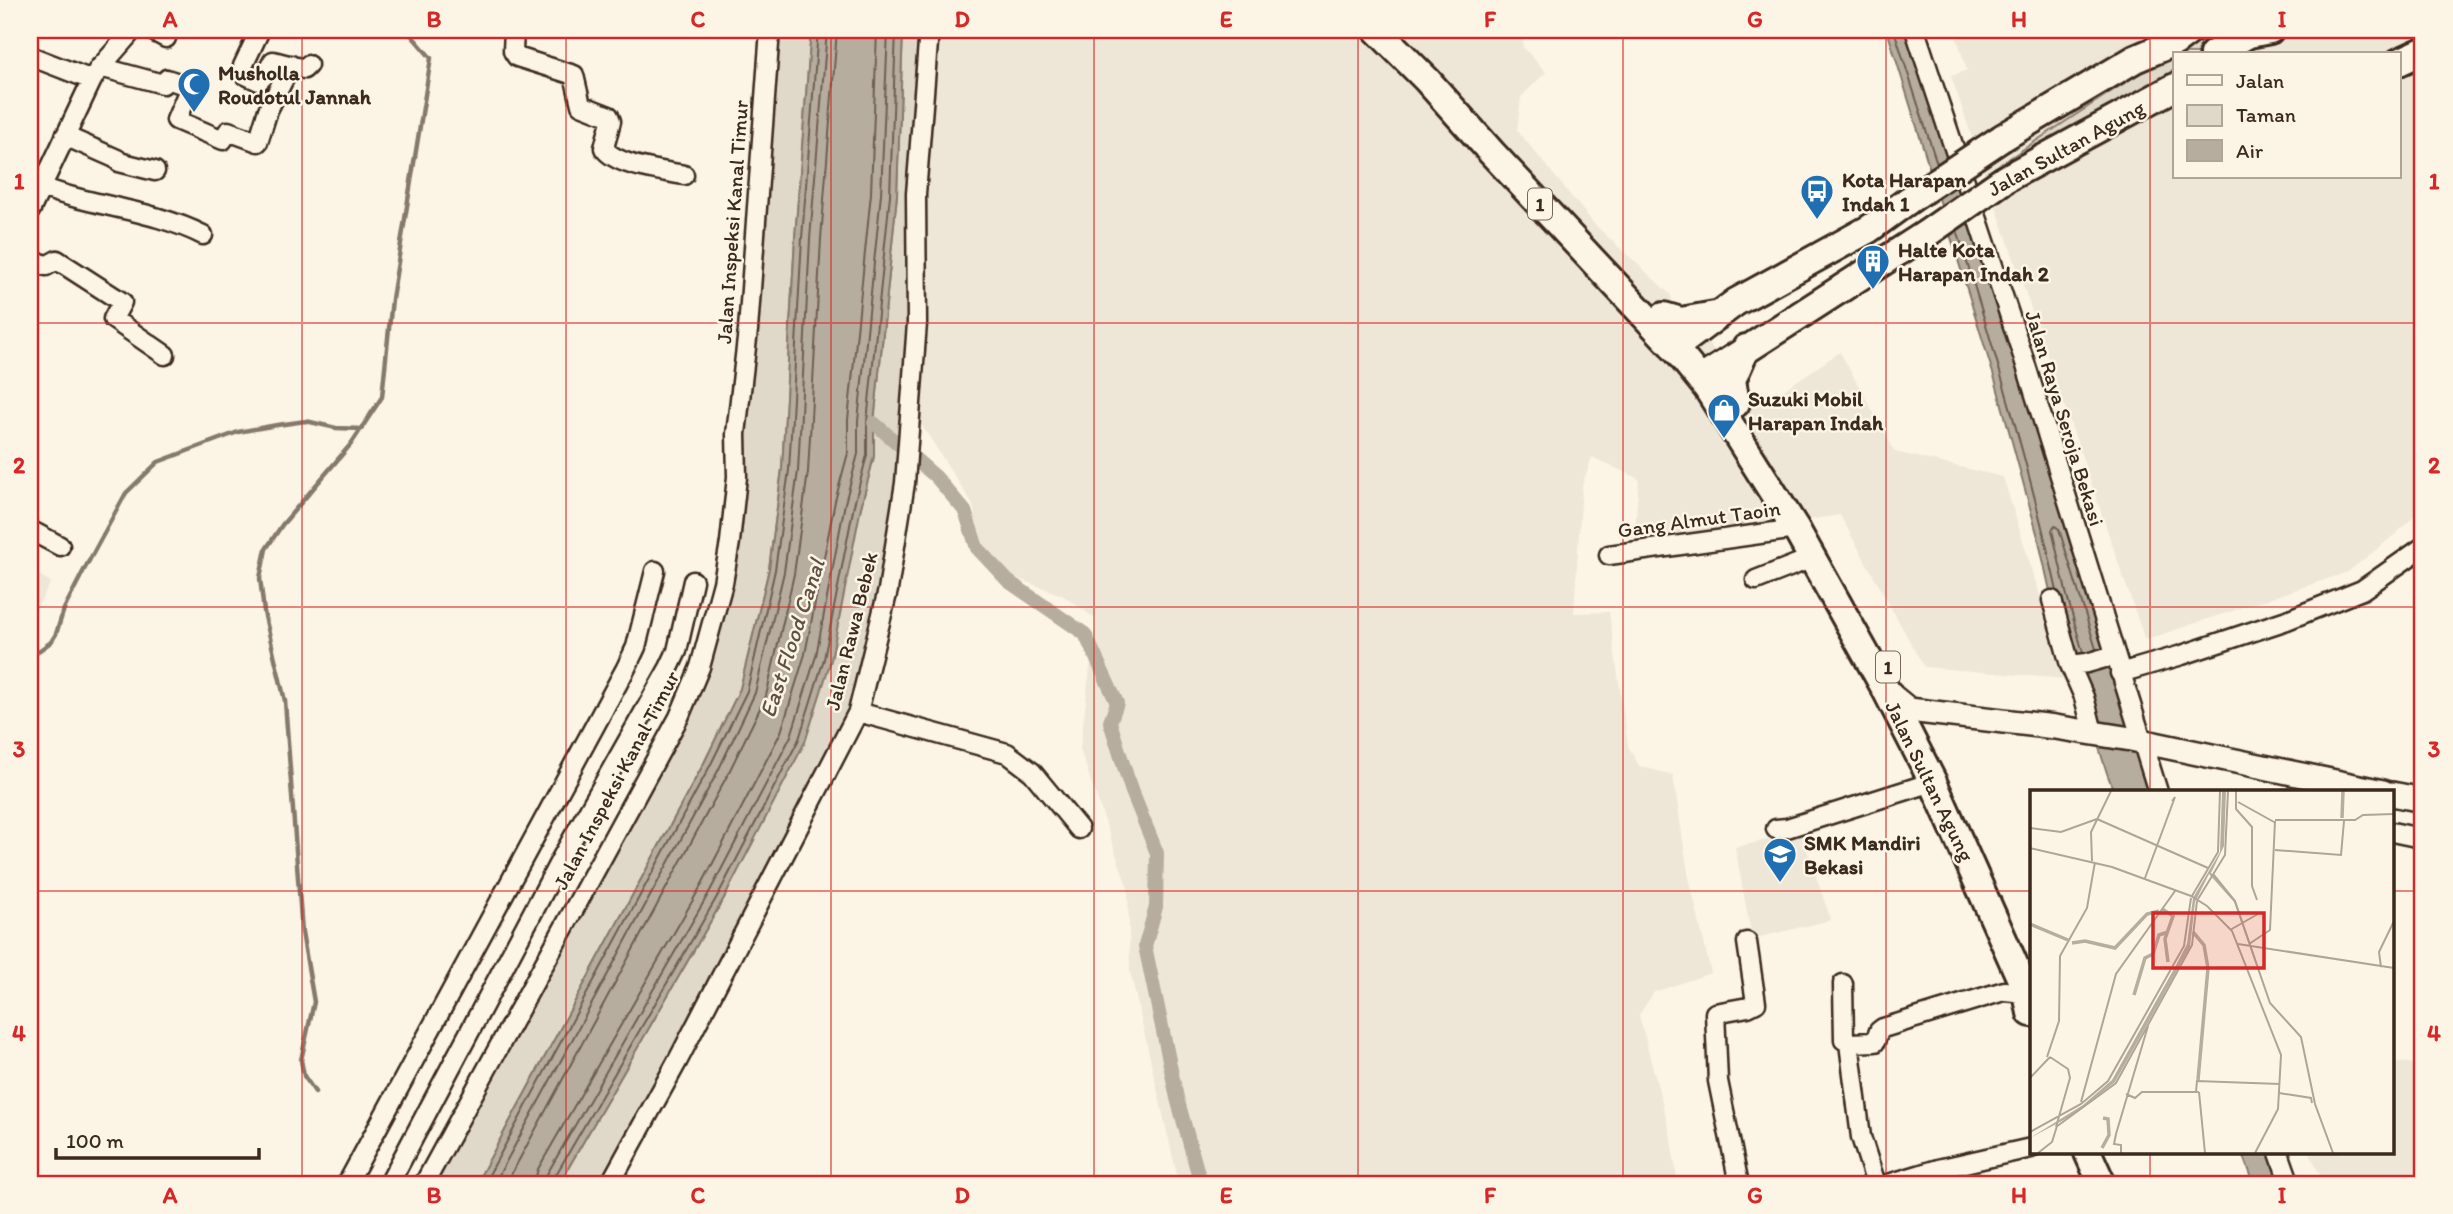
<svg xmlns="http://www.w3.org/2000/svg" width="2453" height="1214" viewBox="0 0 2453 1214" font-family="Itim,sans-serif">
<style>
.built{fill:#eee6d6;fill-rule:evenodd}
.green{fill:#e0d8c8;stroke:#8e8173;stroke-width:2}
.water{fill:#b7ad9e;stroke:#85796b;stroke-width:2}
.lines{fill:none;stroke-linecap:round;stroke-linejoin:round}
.shore{stroke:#6d5e51;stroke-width:2}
.stream{stroke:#85796b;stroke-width:4.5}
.canal{stroke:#b7ad9e;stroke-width:14}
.minor-casing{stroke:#3b2a1e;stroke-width:23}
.major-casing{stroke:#3b2a1e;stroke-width:28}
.highway-casing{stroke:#3b2a1e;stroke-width:32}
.minor{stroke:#fcf5e5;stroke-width:18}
.major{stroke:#fcf5e5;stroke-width:23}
.highway{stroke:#fcf5e5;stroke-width:26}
.highway-bridge-casing{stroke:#3b2a1e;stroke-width:32;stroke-linecap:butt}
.highway-bridge{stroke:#fcf5e5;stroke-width:26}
.grid{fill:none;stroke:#d62828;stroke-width:2;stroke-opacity:0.55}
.labels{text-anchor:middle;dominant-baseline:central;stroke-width:5;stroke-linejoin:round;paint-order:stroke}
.shield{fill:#fcf5e5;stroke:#75675a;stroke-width:2}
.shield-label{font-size:19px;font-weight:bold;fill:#3b2a1e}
.poi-label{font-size:21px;font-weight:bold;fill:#3b2a1e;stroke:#fcf5e5;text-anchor:start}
.street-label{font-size:21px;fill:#3b2a1e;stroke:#fcf5e5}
.water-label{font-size:23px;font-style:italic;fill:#605144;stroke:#fcf5e5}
.inset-river{fill:none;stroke:#b7ad9e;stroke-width:3.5}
.inset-road{fill:none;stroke:#afa495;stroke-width:2}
.view{fill:#d62828;fill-opacity:0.15;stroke:#d62828;stroke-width:3.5}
.inset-edge{fill:none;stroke:#3b2a1e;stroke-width:3.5}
.neatline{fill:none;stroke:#d62828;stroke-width:2.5}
.grid-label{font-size:23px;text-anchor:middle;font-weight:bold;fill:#d62828}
</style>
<rect width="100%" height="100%" fill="#fcf5e5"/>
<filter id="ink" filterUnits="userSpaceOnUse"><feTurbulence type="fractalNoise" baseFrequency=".0143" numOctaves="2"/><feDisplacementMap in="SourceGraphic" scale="14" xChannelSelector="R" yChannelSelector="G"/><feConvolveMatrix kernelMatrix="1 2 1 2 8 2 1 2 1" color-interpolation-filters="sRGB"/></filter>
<g filter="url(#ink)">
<!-- built -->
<path class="built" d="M929,30H1530L1531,31L1524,38L1522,46L1546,72L1521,97L1517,130L1595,225L1671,295L1673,307L1764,403L1840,352L1895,452L2003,477L2066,679L1924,667L1840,515L1734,531L1702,530L1683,539L1634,540L1639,479L1592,457L1582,486L1574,613L1609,612L1628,746L1639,766L1673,775L1688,873L1711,973L1654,992L1639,1015L1670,1133L1678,1184H1179L1130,971L1128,889L1080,749L1096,619L1062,595L984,566L973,505L910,407Z
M1954,30H2423V507L2398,532L2348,572L2145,640L1951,76L1967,70ZM2175,54H2399V177H2175Z
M30,570L51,582L30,620Z
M1801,833L1831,920L1752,939L1735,847Z
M2392,1061L2423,1065V1184H2324L2310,1153H2392Z"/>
<!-- green -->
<path class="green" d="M770,30H811L795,238L782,469L769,569L740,689L704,763L476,1184H424L679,717L728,554Z
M903,30H929L905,483L858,712L609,1184H559L728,891L861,507L874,456V423L897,195Z
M2205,30H2230L2232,33L2198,54H2175V69L1985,189L1981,177Z"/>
<!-- water -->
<path class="water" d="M811,30H903L897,195L874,423V456L861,507L831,660L805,742L724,898L559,1184H476L704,763L740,689L769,569L782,469L795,238Z
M1887,30H1915L2158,792H2114L2107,773L2052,600L2038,537L1996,383Z
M2243,1153H2280L2291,1184H2254Z"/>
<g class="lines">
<!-- shore -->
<path class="shore" d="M1894,30L1937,164
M1957,230C1994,349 2030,469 2057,591
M2083,653L2067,596L2052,530L2055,526L2059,529L2096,649
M484,1184L710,766L747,691L775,570L789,470L802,238L818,30
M494,1184L718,771L755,693L784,572L798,471L810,239L827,30
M506,1184L727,776L766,696L794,574L808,472L821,239L837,30
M534,1184L538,1169L701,886L781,732L805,654L835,501L848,453V420L871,193L877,30
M545,1184L547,1174L710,891L791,736L816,656L845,503L858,454V421L881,194L888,30
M553,1184L554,1178L718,895L799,739L824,659L854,505L867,455V422L890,195L896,30"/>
<!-- stream -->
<path class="stream" d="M30,657L51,642L56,634L64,609L84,570L126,493L158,462L238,432L277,425L306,421L336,428L362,429
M315,1092L304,1076L301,1060L314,1002L302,932L285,701L264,612L260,578L266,549L282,525L351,444L382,397L392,299L431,58L407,30"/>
<!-- canal -->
<path class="canal" d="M874,423L936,477L965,511L977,548L1008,581L1085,634L1117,703L1110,722L1131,789L1157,853L1156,907L1145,946L1177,1098L1201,1184"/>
<defs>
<path id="minor" d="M151,30L166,38
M260,30L243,66L244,74L259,81L266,74L273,61L304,69L308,65
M514,30L513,51L517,57L574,75L581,105L609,116L611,121L604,148C615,166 664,171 684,175
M1915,30L2023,356L2158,792
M30,56L92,80
M100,67L163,84L167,79L190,87L176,120L223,140L228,131L258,142L268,110L291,65
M65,136L117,159L119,162L155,171
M32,183C87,207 150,208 203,235
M30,211L92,80L98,70L133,30
M30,257L46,266L57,260L122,302L113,319L165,355
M30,530L60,546
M1609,555L1796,529
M1756,580L1812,558
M2052,600L2070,665L2084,697L2093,732
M2070,665L2087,663L2115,655
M2120,673L2182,655L2287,620L2362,590L2423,547
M858,712L1007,753L1032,772L1079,829
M1776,829L1787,828L1933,782
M2392,832L2421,838
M1843,984L1844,1040L1849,1043L1875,1042L1879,1031L1883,1028L2004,991L2027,993
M1849,1043L1861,1137L1876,1184
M2279,1153L2290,1184
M347,1184L626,668L636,647L655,571
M389,1184L561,859L669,668L677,651L693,581
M424,1184L679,717L700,667L723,583L730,542L737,477L736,434L748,330L770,30
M610,1184L677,1062L858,712L888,590L905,483L917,323L916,194L929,30
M1739,1184L1718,1081L1715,1013L1748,1007L1756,1003L1747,942
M1888,1184L1938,1169L2031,1148"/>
<path id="major" d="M1887,692L1909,710L2055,727L2131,739L2383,792
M2392,794L2423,800"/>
<path id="highway" d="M1377,30L1427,80L1492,153L1672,345L1707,388L1796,529L1887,692L1933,782L2027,993L2031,1013
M2213,54L2249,34L2270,30
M2399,62L2423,51
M2002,138L2135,59L2175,42L2191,30
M2005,179L2175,87
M1664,316L1681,321L1715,315
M1674,348L1736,302L1869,229L1909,200
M1701,379L1926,234
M1736,403L1732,380L1746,348
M2088,1153L2102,1184"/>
</defs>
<!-- minor casing -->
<use href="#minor" class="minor-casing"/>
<!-- major casing -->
<use href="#major" class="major-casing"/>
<!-- highway casing -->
<use href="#highway" class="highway-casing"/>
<!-- minor -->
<use href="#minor" class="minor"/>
<!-- major -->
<use href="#major" class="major"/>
<!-- highway -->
<use href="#highway" class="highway"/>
<defs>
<path id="highway-bridge" d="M1909,200L2002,138
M1926,234L2005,179"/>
</defs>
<!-- highway-bridge casing -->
<use href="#highway-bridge" class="highway-bridge-casing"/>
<!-- highway-bridge -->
<use href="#highway-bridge" class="highway-bridge"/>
</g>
</g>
<!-- grid -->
<path class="grid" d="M302,30V1184M566,30V1184M831,30V1184M1094,30V1184M1358,30V1184M1623,30V1184M1886,30V1184M2150,30V792M30,323H2423M30,607H2423M30,891H2031M2392,891H2423M2150,1153V1184"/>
<!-- icons -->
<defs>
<symbol id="mosque-pin" viewBox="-11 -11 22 30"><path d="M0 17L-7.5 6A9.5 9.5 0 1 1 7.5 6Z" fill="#1f6fb2" stroke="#fcf5e5"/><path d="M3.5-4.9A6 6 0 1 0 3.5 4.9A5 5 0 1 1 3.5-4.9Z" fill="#fff"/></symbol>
<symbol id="bus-pin" viewBox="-11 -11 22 30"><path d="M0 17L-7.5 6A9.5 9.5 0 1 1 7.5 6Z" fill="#1f6fb2" stroke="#fcf5e5"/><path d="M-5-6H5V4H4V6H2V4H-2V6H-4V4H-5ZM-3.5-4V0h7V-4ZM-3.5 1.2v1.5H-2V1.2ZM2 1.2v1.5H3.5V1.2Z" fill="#fff"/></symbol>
<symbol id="building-pin" viewBox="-11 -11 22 30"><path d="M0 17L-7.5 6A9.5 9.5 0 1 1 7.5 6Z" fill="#1f6fb2" stroke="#fcf5e5"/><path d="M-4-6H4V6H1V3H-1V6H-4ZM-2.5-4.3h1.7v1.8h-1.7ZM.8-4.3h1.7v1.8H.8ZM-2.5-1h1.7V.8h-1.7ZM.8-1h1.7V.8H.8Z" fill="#fff"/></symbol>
<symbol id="shop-pin" viewBox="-11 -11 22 30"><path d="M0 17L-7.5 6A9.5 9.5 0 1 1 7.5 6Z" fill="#1f6fb2" stroke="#fcf5e5"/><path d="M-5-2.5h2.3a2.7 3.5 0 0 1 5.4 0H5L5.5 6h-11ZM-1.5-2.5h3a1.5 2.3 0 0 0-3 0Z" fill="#fff"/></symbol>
<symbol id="school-pin" viewBox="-11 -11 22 30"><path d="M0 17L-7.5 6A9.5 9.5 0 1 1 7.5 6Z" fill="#1f6fb2" stroke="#fcf5e5"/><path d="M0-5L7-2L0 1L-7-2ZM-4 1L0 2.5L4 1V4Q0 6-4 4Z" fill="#fff"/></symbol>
</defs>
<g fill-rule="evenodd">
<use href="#mosque-pin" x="175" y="65" width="38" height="52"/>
<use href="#bus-pin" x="1798" y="172" width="38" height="52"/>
<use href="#building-pin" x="1854" y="242" width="38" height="52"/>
<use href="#shop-pin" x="1705" y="391" width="38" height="52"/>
<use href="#school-pin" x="1761" y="835" width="38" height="52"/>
</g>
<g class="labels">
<!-- shield labels -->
<g class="shield">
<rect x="1528" y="188.5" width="24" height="31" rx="5"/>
<rect x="1876" y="651.5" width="24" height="31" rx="5"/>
</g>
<g class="shield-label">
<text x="1540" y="204">1</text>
<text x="1888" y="667">1</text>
</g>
<!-- poi labels -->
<g class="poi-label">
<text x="218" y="72">Musholla<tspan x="218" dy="24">Roudotul Jannah</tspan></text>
<text x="1842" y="179">Kota Harapan<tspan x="1842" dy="24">Indah 1</tspan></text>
<text x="1898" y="249">Halte Kota<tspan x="1898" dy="24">Harapan Indah 2</tspan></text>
<text x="1748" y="398">Suzuki Mobil<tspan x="1748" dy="24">Harapan Indah</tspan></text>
<text x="1804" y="842">SMK Mandiri<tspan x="1804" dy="24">Bekasi</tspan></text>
</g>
<!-- street labels -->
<g class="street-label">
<text transform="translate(2066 148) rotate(-29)">Jalan Sultan Agung</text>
<text transform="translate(732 222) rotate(-86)">Jalan Inspeksi Kanal Timur</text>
<text transform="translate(2065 418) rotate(73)">Jalan Raya Seroja Bekasi</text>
<text transform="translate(1699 519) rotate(-8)">Gang Almut Taoin</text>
<text transform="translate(851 631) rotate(-76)">Jalan Rawa Bebek</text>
<text transform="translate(616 780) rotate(-62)">Jalan Inspeksi Kanal Timur</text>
<text transform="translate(1930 781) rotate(64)">Jalan Sultan Agung</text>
</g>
<!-- water labels -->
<g class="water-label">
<text transform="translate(792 638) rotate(-72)">East Flood Canal</text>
</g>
</g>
<!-- overview -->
<g transform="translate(2030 790)">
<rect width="364" height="364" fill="#fcf5e5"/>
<path d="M192,1H196L194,56L181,83L204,109L236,204L204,112L179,84L165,112L160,157L85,292L43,325L0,348L53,315L82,290L145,177L157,154L163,108L190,62Z" fill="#b7ad9e"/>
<path class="inset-river" d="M312,28L313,1M132,119L143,126L135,149L138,172M0,134L38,150M163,142L174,155L178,178L168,290M42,153L55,151L85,158L117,124L129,121M104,205L115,168L123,164L129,145L138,142M72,358L79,345L78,329L73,328"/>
<path class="inset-road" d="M206,1V19L222,37V96L227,110M208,12L244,32M67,29L178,78M245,30H325L333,25L364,24M0,38L31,42L67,29M0,58L82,77L161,106L177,116L202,141L251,265L248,319L225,363M245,60L311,65L314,31M62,71L61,42L81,1M183,84L205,111L240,213L271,247L285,314L303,363M115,88L145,7L142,11M162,106L188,62L190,1M168,109L195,65L198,1M200,140L228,124M208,154L364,178M219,154L240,140L245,31M351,177L349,162L364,131M17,267L29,231L30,166L57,118L65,72M20,267L38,279L40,288L26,337M0,288L20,267M166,302L167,291L250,294M169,302L175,363M249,303L281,308L282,313M96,304L105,308L112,302H169M51,312L86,184L145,101M26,337L86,293L162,155L167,111M0,342L51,314L78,291L154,156L161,108M8,363L22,352L27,336M91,363V355L84,354L86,344L118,236"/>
<path class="view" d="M123,123H234V178H123Z"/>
<rect width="364" height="364" class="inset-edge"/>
</g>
<!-- margin -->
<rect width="2453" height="1214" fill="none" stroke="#fcf5e5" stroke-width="77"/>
<!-- legend -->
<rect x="2173" y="52" width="228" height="126" fill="#fcf5e5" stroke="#afa495" stroke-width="2"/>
<rect x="2187" y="75" width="35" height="10" fill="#fcf5e5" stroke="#afa495" stroke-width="2"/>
<text x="2236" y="88" font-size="21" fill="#3b2a1e">Jalan</text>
<rect x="2187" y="105" width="35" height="21" fill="#e0d8c8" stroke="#afa495" stroke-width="2"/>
<text x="2236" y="122" font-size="21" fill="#3b2a1e">Taman</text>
<rect x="2187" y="140" width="35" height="21" fill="#b7ad9e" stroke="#afa495" stroke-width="2"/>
<text x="2236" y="158" font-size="21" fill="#3b2a1e">Air</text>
<!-- scale -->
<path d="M56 1148v10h203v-10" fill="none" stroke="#3b2a1e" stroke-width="3.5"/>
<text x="66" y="1148" font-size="21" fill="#3b2a1e" stroke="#fcf5e5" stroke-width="5" paint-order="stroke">100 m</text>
<rect x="38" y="38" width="2376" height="1138" class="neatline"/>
<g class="grid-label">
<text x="170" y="27">A</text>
<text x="434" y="27">B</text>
<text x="698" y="27">C</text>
<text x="962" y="27">D</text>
<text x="1226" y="27">E</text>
<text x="1490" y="27">F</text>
<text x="1755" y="27">G</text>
<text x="2019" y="27">H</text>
<text x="2282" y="27">I</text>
<text x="19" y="189">1</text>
<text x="2434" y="189">1</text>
<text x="19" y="473">2</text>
<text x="2434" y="473">2</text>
<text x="19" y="757">3</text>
<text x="2434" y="757">3</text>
<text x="19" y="1041">4</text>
<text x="2434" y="1041">4</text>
<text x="170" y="1203">A</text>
<text x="434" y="1203">B</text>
<text x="698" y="1203">C</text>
<text x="962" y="1203">D</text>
<text x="1226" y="1203">E</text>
<text x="1490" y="1203">F</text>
<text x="1755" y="1203">G</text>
<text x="2019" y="1203">H</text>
<text x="2282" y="1203">I</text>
</g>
</svg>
